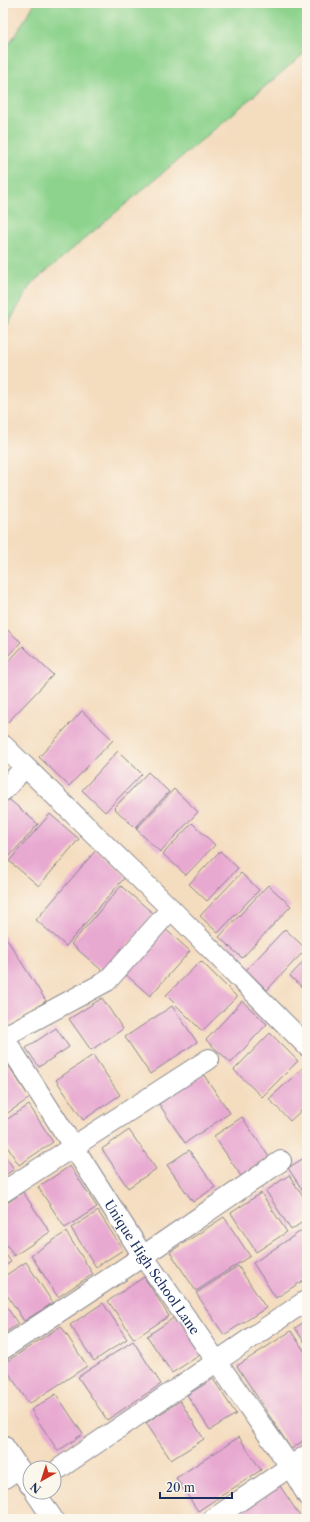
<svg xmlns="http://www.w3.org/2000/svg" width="310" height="1522" viewBox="0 0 310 1522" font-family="'Libre Caslon Text',serif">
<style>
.green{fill:#8dd38d;stroke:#548176}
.building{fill:#e8a9d1}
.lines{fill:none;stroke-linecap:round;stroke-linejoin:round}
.minor-casing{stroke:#88868e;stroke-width:22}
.minor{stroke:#fff;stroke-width:20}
.labels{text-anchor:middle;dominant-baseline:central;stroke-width:3.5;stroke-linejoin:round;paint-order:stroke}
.street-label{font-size:13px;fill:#1b2f5e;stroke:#fbf7ec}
</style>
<rect width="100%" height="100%" fill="#fbf7ec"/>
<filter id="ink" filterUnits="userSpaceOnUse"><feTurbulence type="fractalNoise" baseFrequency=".025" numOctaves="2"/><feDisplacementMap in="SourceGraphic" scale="8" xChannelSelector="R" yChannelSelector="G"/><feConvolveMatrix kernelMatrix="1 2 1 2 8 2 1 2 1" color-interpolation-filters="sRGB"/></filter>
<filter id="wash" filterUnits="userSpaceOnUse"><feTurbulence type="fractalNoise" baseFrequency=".012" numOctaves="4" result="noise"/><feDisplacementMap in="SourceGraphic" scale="16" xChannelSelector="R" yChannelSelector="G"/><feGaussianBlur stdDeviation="0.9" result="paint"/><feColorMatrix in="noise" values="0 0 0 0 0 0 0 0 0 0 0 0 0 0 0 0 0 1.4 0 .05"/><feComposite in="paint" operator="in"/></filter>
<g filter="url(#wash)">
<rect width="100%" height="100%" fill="#f4dcbe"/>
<!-- green -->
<path class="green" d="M35,3H307V51L31,284L3,333V54Z"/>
<g id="blocks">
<!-- building -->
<path class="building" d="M3,626L21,642L3,661Z
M23,646L53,675L8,722L3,716V667Z
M82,711L113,740L69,786L39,757Z
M118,751L142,774L105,812L82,790Z
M148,772L169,792L135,828L114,808Z
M174,789L198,812L160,852L136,829Z
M4,795L38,824L3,864V796Z
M50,814L79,839L39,886L9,861Z
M192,823L215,845L186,875L163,854Z
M96,850L126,876L66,946L36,920Z
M220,851L238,868L207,901L189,884Z
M241,873L259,890L218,933L200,916Z
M268,885L291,906L242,958L219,937Z
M121,886L154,914L105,973L71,944Z
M163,927L190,951L150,996L123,972Z
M285,929L306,949L267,990L246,970Z
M3,933L46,1001L7,1026L3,1021Z
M307,958V992L290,976Z
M201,961L237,997L202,1031L166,995Z
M102,998L123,1029L91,1050L69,1019Z
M242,1001L267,1024L231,1063L206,1040Z
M172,1006L197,1042L150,1074L125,1037Z
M56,1028L69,1047L39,1067L26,1048Z
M270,1033L298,1061L262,1097L234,1070Z
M93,1055L120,1095L83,1120L56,1080Z
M3,1057L30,1098L3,1116Z
M306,1065L307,1105L290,1121L269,1099Z
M203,1074L230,1113L185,1143L159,1104Z
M29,1105L53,1142L19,1165L3,1140V1122Z
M242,1117L269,1157L241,1176L214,1136Z
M129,1130L156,1169L128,1188L102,1149Z
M189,1150L215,1187L193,1202L167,1165Z
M3,1153L14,1169L3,1177Z
M307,1156V1197L288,1168Z
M70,1166L97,1207L65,1228L38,1187Z
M289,1175L307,1203V1219L291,1230L266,1191Z
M23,1192L50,1232L14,1256L3,1239V1206Z
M261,1193L287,1232L256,1252L231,1213Z
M98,1211L123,1250L96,1267L71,1228Z
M224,1217L250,1256L196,1291L170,1252Z
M307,1227V1278L276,1298L253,1263Z
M66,1232L93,1274L58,1297L31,1255Z
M3,1250L11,1262L3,1267Z
M26,1262L53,1303L24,1321L3,1289V1277Z
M238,1266L266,1308L224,1335L196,1293Z
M144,1277L169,1316L134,1339L108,1301Z
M3,1301L18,1324L3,1334Z
M103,1303L127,1339L94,1361L70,1325Z
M178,1315L203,1353L172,1373L147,1336Z
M307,1320V1346L295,1328Z
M61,1326L87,1366L29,1404L3,1364Z
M291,1331L307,1355V1438L291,1449L237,1366Z
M133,1341L161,1384L107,1420L78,1377Z
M213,1379L236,1414L210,1430L187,1395Z
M56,1394L83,1434L58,1451L31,1410Z
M180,1401L204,1439L171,1460L146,1423Z
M239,1437L261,1470L198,1511L176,1478Z
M280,1486L302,1519H230Z
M33,1514L36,1519H25Z"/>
</g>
</g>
<g filter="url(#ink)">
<use href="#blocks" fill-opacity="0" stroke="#88868e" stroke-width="1"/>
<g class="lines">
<defs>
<g id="minor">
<path d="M3,745L171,909L307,1046"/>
<path d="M3,791L25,767"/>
<path id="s1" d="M3,1036L143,1256L290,1466L307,1495"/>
<path d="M3,1037L107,981L171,909"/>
<path d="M3,1192L209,1059"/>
<path d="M3,1349L143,1256L281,1161"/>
<path d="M3,1445L30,1485"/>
<path d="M60,1468L307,1300"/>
<path d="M3,1479L19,1468"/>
<path d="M35,1492L53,1519"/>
<path d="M213,1519L307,1455"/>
</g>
</defs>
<!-- minor casing -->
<use href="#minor" class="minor-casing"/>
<!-- minor -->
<use href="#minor" class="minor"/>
</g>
</g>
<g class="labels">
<!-- street labels -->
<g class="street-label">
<text stroke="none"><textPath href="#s1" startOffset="275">Unique High School Lane</textPath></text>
</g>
</g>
<!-- margin -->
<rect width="310" height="1522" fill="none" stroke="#fbf7ec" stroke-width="16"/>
<!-- north arrow -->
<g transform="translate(42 1480) rotate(219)"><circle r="19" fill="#fbf7ec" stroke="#a1a7b3"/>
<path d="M0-3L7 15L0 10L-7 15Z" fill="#c8321e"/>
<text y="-6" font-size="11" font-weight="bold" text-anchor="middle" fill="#1b2f5e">N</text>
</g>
<!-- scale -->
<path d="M160 1492v6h72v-6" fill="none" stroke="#1b2f5e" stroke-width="2"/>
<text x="166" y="1492" font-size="12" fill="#1b2f5e" stroke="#fbf7ec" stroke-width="3" paint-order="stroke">20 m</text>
</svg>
